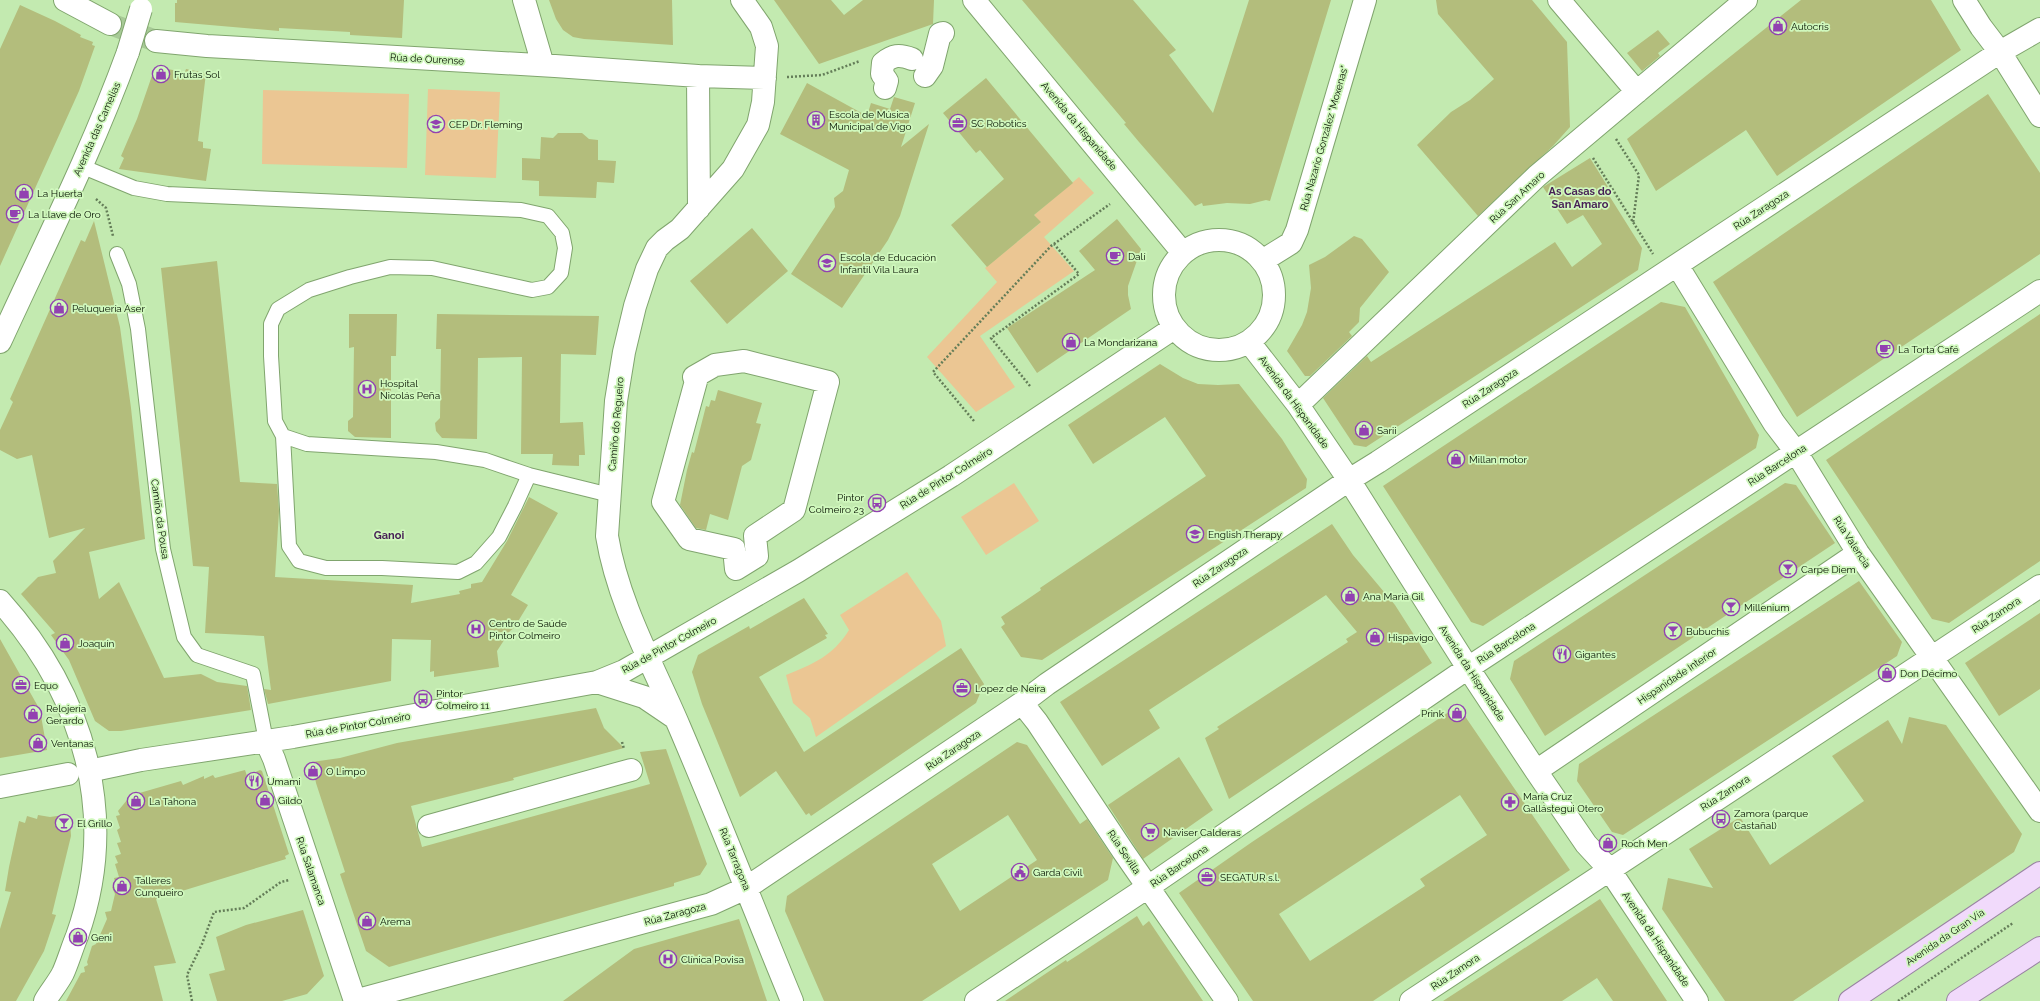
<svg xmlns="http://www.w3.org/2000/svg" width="2040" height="1001" viewBox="0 0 2040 1001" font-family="Raleway,sans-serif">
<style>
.green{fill:#ebc693}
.building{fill:#b3bd7c;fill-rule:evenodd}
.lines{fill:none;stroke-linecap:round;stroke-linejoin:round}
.street-tunnel{stroke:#a7ca96;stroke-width:22;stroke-dasharray:22 11;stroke-linecap:butt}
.lane-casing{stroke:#80a56e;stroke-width:16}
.street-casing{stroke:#80a56e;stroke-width:24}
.secondary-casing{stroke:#80a56e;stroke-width:24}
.primary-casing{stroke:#9984a2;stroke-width:24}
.path{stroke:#647d58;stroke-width:2.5;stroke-dasharray:2 2;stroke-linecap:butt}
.lane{stroke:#fff;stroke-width:14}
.street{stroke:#fff;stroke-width:22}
.secondary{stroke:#fff;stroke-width:22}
.primary{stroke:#f1dafb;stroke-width:22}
.secondary-bridge-casing{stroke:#80a56e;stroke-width:24;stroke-linecap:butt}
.secondary-bridge{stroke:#fff;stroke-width:22}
.labels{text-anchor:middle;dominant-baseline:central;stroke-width:3.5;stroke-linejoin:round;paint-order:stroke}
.poi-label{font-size:10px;fill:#061201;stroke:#d0f8bd;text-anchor:start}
.street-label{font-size:10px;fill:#061201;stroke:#d0f8bd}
.neighbourhood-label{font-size:11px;font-weight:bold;fill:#461f55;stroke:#d0f8bd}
</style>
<rect width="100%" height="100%" fill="#c3eab0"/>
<!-- green -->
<path class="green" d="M428,89L500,92L496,178L425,175Z
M263,90L409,94L407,168L262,164Z
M1079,177L1094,193L1044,237L1074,271L980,336L1015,387L976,412L927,357L997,282L985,268L1040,223L1034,215Z
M1014,483L1039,521L986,555L961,517Z
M907,572L941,621L946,646L816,737L810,718L793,703L786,675C813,664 833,656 849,630L840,615Z"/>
<!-- building -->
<path class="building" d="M177,0H404L402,38L350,35V32L279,28V31L175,22V3H177Z
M549,0H672L673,45L584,39L573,37L563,30L556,19Z
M774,0H831L844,15L863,0H934L933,24L819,64Z
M1022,0H1133L1176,50L1169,55L1213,113L1249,0H1331L1270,201L1266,200L1250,204L1227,203L1203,206L1202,203L1195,206L1139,142L1124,124L1126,123Z
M1436,0H1532L1567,42L1570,127L1553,146L1478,216L1417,145L1451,112L1470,100L1494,79L1438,14Z
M1801,0H1931L1961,50L1777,176L1746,130L1656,191L1627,139Z
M20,5L55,21L81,35L80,37L93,42L92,45L95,46L79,91L0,266V49Z
M1658,30L1670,44L1658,53L1660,56L1642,71L1627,53Z
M155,67L185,72L186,69L206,73L198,141L203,142V148L211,149L206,181L119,169L124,158L121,156L137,119Z
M986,78L1073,183L1034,215L1041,222L987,267L951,225L1004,179L980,150L976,153L943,113Z
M807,83L867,116L871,103L890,109L894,97L915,103L901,147L929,124L900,216L888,240L842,308L791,274L835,207L834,198L843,191L849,170L780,134Z
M1988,94L2040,173V254L1797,417L1713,282Z
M558,133H582L589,139L598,140V160L616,161L614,183L597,182L596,198L539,196V181L522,180V158L540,159L541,137L553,138Z
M1590,158L1608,187L1605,189L1642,248L1638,270L1366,447L1354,445L1323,398L1367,356L1371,362L1555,242L1572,267L1602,244L1583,215L1567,224L1543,187Z
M1117,219L1141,249L1128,286V295L1131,309L1037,373L1007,328L1095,270L1079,251Z
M94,221L120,327L131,408L145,539L89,552L99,599L119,582L164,678L201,674L217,682L247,686L251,710L121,731H109L95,721L69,660L51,635L55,633L21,594L38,577L56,573L53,561L85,528L49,538L32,455L17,459L0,450V430L13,402L10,399L47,316L81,240L85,242Z
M752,228L788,271L727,324L690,281Z
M1354,236L1362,239L1389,272L1360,308L1359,322L1349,332L1352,336L1310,376H1305L1287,351L1302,325L1307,312L1311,288L1309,265L1325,257Z
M217,261L240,482L277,484L279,511L275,577L413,585L411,603L460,594L459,591L471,588V584L482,582L507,541L529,497L558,513L511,595L528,605L514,628L510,631L497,651L499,667L434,677V671L430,672L431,640L392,639L391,681L268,704L264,689L271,690L264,636L205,633L209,567L193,566L161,268Z
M1661,302L1685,307L1759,435L1756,448L1483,626L1471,622L1383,486Z
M349,314H397L396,356H391V438L355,437L348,431V421L353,417L354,347L349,348Z
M437,314L599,316L596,355L561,354L560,423L583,422L585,455H579V466L552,465L553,454H521L522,357L478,358L477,439L442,438L436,431L435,423L440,418L441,349H436Z
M2040,314V561L1949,623L1932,619L1826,460Z
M1160,364L1183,378L1198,384L1218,385L1239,384L1282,439L1307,479L1306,488L1042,660L1021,657L1001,627L1005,624L1001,617L1041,590L1040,588L1206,476L1165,417L1093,464L1068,425Z
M718,390L762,403L756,423L761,424L751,460L742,466L728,520L710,514L706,530L696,528L680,505L687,470L692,452L694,453L706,406L709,407L711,400L715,401Z
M1785,483L1796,485L1835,543L1545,736L1510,679L1514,661Z
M1332,524L1353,555L1395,605L1432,663L1229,799L1205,738L1219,729L1217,727L1348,642L1346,639L1357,632L1326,595L1149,710L1160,728L1102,766L1060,702Z
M1859,581L1902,642L1897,656L1623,835L1612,832L1577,781L1579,764Z
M804,598L828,634L825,635L827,638L759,677L804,752L961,648L984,684L976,703L811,816L809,813L806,815L776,771L740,797L702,704L692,672L698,655L749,626L750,629Z
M2040,613V689L1999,716L1965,663Z
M0,639L40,710L47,750L0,758Z
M1458,706L1570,870L1373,1001H1253L1179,893L1252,842ZM1460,795L1487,835L1420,879L1425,886L1310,961L1279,914Z
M596,708L604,728L624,748L513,778L514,780L411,806L422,847L650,784L640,752L666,749L707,864L700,875L674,883V886L389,967L366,951L340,874L345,872L316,783L312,762L340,758L397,743Z
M1909,717L1946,725L2022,834L2014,852L1793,1001H1725L1662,909L1668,878L1713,888L1689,849L1740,817L1770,865L1864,801L1832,756L1888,720L1902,744Z
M1017,742L1027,745L1080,824L1087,819L1113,858L1108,880L922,1001H824L785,911L787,896ZM1008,815L1037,860L960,911L932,864Z
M1179,757L1213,810L1143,859L1108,805Z
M245,770L247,776L260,770L262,771L289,854L285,856L286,859L156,899L176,963L154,966L163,1001H66L81,973L85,972L84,967L88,965L87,962L92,946L96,944L107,919L105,912L111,911L115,894L112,887L116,885L114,878L119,877L115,864L118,863L115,856L121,854L117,843L121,842L117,830L120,828L116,816L120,815L118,811L127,800L136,794L181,781L183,785L204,776V779L213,775L215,778Z
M38,815L50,817L64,815L70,821L71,836L52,914L56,915L44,951L16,1001H0V929L11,892L5,891L9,867L19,821L25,823L27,816L37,819Z
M1600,899L1667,1001H1613L1597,978L1562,1001H1443Z
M303,910L324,976L307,994L282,1001H217L209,974L225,970L216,937L246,925Z
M1137,916L1143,926L1149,921L1203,1001H1005L1066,960L1067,962L1078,955Z
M739,919L767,1001H563L634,949Z"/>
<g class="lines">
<!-- street-tunnel -->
<path class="street-tunnel" d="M110,24L156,41"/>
<defs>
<path id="lane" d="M81,166L134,188L167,194L521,210L548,216L562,233L565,248L561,273L548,287L532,290L432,268L390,267L350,277L309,290L278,309L271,324V356L275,421L283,436L307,444L436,452L485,460L529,475L610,495
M117,254L129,284L138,329L163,549L184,637L197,655L253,674L266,741
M283,436L289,546L299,561L326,568H382L458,572L476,563L499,537L515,506L529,475"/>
<path id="street" d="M65,0L110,24
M524,0L543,65
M742,0L761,27L767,46L763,102L758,125L733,169L680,229L665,240L657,248L647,269L635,306L624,352L616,401L607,536C618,603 653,665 679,726C718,817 754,909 792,1001
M974,0L1183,253
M1559,0L1637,92
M1964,0L1981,27L2000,52L2040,116
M156,41L207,46L555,66L698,76
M925,76L932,66L940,34L943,33
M885,88L887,81L882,74L883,63C893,55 899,54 912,59
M699,208L698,76L765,78
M1164 295a55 55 0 1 1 110 0a55 55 0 1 1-110 0Z
M1262,261L1291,243L1297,230L1365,0
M1677,265L1774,423L1796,452L1858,553L2040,811
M1249,342L1298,405L1349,480L1468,668L1536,771L1586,844L1609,869L1697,1001
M744,361L828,382L794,510L755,536L757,556L736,569L734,549L689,539L663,502L696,381L694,377L715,365Z
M1298,405L1537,176L1746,0
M597,682L644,697L675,718
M1022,703L1037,722L1123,851L1227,1001
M266,741L274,759L355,1001
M89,771L141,760L293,737L597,682L624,671L798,571L951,476L1174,328
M1536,771L1858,553
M0,787L68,774
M429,826L631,770
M354,1001L711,904L746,888L1022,703L1047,684L1349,480L1378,462L2000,52L2040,29
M976,1001L1148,887L1468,668L2040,291
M1411,1001L2040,586"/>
<path id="secondary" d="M0,342C44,246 92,151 128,52
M0,601C84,694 120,816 77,936C72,948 68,962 63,973C58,983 50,992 45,1001"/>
<path id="primary" d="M1850,1001L2040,873
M1958,1001L2040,948"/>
</defs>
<!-- lane casing -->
<use href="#lane" class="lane-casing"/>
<!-- street casing -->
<use href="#street" class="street-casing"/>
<!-- secondary casing -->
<use href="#secondary" class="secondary-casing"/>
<!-- primary casing -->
<use href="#primary" class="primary-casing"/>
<!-- path -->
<path class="path" d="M787,77L822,75L860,61
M1616,139L1639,175L1633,223
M1593,158L1653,254
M96,199L106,208L113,236
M1030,386L991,338L1079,274L1054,244
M974,421L933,372L1051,246L1110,204
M622,742L624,749
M192,1001L187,975L202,944L214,912L244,908L281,882L289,880
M1898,1001L2013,923"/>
<!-- lane -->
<use href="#lane" class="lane"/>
<!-- street -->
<use href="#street" class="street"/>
<!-- secondary -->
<use href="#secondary" class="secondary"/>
<!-- primary -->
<use href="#primary" class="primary"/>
<defs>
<path id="secondary-bridge" d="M128,52L141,9"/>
</defs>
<!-- secondary-bridge casing -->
<use href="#secondary-bridge" class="secondary-bridge-casing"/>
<!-- secondary-bridge -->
<use href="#secondary-bridge" class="secondary-bridge"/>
</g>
<!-- icons -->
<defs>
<symbol id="shop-ring" viewBox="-11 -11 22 22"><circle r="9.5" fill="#d0f8bd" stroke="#9241b1" stroke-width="1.5"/><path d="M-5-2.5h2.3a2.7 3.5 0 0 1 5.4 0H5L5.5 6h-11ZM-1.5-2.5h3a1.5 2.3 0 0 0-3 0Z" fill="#9241b1"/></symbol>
<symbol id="building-ring" viewBox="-11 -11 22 22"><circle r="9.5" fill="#d0f8bd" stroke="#9241b1" stroke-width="1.5"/><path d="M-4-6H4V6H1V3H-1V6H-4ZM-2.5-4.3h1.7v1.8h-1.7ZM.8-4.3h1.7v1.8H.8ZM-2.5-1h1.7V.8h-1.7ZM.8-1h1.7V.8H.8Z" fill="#9241b1"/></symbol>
<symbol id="office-ring" viewBox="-11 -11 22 22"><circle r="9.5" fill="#d0f8bd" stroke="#9241b1" stroke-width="1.5"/><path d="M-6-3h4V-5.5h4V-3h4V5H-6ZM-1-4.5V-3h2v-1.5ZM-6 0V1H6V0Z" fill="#9241b1"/></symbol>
<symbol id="school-ring" viewBox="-11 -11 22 22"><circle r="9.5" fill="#d0f8bd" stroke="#9241b1" stroke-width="1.5"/><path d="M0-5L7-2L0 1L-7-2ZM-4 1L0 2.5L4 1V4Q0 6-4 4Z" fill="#9241b1"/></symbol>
<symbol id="cafe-ring" viewBox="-11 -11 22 22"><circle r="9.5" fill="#d0f8bd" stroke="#9241b1" stroke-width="1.5"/><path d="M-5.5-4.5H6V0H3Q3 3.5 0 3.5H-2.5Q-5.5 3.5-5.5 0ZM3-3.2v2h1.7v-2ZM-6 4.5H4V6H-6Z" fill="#9241b1"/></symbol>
<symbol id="hospital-ring" viewBox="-11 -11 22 22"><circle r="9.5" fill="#d0f8bd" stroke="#9241b1" stroke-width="1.5"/><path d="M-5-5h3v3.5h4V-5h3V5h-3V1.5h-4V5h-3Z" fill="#9241b1"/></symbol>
<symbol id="bus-ring" viewBox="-11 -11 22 22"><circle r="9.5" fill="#d0f8bd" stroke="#9241b1" stroke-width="1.5"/><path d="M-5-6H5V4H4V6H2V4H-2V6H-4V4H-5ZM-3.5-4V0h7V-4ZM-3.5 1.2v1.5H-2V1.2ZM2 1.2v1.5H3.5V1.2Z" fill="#9241b1"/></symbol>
<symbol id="bar-ring" viewBox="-11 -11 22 22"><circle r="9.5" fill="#d0f8bd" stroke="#9241b1" stroke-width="1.5"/><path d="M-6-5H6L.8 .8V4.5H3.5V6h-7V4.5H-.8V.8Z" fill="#9241b1"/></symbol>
<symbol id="restaurant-ring" viewBox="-11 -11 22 22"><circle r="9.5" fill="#d0f8bd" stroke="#9241b1" stroke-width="1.5"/><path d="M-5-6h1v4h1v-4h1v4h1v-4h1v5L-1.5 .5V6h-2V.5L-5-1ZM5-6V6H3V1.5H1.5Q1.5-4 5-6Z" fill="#9241b1"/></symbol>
<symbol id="pharmacy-ring" viewBox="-11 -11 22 22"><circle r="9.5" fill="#d0f8bd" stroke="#9241b1" stroke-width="1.5"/><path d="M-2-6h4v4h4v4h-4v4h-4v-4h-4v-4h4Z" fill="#9241b1"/></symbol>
<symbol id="supermarket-ring" viewBox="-11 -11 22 22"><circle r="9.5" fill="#d0f8bd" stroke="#9241b1" stroke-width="1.5"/><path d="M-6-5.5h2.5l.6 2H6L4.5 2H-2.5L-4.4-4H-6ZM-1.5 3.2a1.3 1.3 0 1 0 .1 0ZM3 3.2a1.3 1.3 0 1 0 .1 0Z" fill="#9241b1"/></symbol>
<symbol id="civic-ring" viewBox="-11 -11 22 22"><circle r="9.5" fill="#d0f8bd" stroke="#9241b1" stroke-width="1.5"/><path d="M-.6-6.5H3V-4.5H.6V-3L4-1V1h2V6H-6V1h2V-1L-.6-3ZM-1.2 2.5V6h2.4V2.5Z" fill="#9241b1"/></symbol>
</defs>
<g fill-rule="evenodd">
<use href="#shop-ring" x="1768" y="16" width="20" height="20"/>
<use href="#shop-ring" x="151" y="64" width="20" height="20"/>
<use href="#building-ring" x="806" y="110" width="20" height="20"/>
<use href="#office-ring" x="948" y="113" width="20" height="20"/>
<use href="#school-ring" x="426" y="114" width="20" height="20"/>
<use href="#shop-ring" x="14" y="183" width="20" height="20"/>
<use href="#cafe-ring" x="5" y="204" width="20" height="20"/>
<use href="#cafe-ring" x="1105" y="246" width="20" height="20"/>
<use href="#school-ring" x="817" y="253" width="20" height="20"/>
<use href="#shop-ring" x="49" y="298" width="20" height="20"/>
<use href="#shop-ring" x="1061" y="332" width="20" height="20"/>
<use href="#cafe-ring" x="1875" y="339" width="20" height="20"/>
<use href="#hospital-ring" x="357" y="379" width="20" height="20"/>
<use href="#shop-ring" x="1354" y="420" width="20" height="20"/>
<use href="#shop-ring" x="1446" y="449" width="20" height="20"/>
<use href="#bus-ring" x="867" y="493" width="20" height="20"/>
<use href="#school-ring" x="1185" y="524" width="20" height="20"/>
<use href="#bar-ring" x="1778" y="559" width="20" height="20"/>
<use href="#shop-ring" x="1340" y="586" width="20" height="20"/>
<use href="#bar-ring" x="1721" y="597" width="20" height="20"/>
<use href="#hospital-ring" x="466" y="619" width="20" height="20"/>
<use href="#bar-ring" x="1663" y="621" width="20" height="20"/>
<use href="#shop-ring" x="1365" y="627" width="20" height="20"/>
<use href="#shop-ring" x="55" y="633" width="20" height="20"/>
<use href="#restaurant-ring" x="1552" y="644" width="20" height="20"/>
<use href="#shop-ring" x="1877" y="663" width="20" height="20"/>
<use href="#office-ring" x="11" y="675" width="20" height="20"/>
<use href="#office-ring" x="952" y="678" width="20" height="20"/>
<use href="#bus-ring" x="413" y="689" width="20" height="20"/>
<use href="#shop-ring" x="1447" y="703" width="20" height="20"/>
<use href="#shop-ring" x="23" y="704" width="20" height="20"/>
<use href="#shop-ring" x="28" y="733" width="20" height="20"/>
<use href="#shop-ring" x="303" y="761" width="20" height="20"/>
<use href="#restaurant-ring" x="244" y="771" width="20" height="20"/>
<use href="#shop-ring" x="255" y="790" width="20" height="20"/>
<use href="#shop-ring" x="126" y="791" width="20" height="20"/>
<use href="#pharmacy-ring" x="1500" y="792" width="20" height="20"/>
<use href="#bus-ring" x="1711" y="809" width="20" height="20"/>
<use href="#bar-ring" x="54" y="813" width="20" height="20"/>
<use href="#supermarket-ring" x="1140" y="822" width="20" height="20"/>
<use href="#shop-ring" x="1598" y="833" width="20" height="20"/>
<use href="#civic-ring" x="1010" y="862" width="20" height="20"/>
<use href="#office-ring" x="1197" y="867" width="20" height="20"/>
<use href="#shop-ring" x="112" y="876" width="20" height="20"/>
<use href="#shop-ring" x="357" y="911" width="20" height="20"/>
<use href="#shop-ring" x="68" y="927" width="20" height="20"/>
<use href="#hospital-ring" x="658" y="949" width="20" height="20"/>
</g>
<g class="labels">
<!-- poi labels -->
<g class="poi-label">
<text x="1791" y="26">Autocris</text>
<text x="174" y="74">Frutas Sol</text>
<text x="829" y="114">Escola de Música<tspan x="829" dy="12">Municipal de Vigo</tspan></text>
<text x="971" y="123">SC Robotics</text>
<text x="449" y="124">CEP Dr. Fleming</text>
<text x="37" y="193">La Huerta</text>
<text x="28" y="214">La Llave de Oro</text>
<text x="1128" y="256">Dalí</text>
<text x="840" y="257">Escola de Educación<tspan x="840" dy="12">Infantil Vila Laura</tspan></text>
<text x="72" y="308">Peluquería Aser</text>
<text x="1084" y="342">La Mondarizana</text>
<text x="1898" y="349">La Torta Café</text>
<text x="380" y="383">Hospital<tspan x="380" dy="12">Nicolás Peña</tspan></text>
<text x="1377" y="430">Sarii</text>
<text x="1469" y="459">Millan motor</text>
<text x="864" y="497" text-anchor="end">Pintor<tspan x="864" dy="12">Colmeiro 23</tspan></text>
<text x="1208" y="534">English Therapy</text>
<text x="1801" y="569">Carpe Diem</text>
<text x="1363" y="596">Ana María Gil</text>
<text x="1744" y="607">Millenium</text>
<text x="489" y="623">Centro de Saúde<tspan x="489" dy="12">Pintor Colmeiro</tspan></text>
<text x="1686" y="631">Bubuchis</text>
<text x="1388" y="637">Hispavigo</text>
<text x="78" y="643">Joaquín</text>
<text x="1575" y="654">Gigantes</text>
<text x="1900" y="673">Don Décimo</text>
<text x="34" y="685">Equo</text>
<text x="975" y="688">Lopez de Neira</text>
<text x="436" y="693">Pintor<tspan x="436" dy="12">Colmeiro 11</tspan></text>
<text x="46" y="708">Relojería<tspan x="46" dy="12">Gerardo</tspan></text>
<text x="1444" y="713" text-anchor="end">Prink</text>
<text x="51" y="743">Ventanas</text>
<text x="326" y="771">O Limpo</text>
<text x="267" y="781">Umami</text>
<text x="1523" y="796">María Cruz<tspan x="1523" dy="12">Gallástegui Otero</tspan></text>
<text x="278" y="800">Gildo</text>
<text x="149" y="801">La Tahona</text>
<text x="1734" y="813">Zamora (parque<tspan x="1734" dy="12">Castañal)</tspan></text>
<text x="77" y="823">El Grillo</text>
<text x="1163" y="832">Naviser Calderas</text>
<text x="1621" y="843">Roch Men</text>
<text x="1033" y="872">Garda Civil</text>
<text x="1220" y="877">SEGATUR s.l.</text>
<text x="135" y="880">Talleres<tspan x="135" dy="12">Cunqueiro</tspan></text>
<text x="380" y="921">Arema</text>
<text x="91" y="937">Geni</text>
<text x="681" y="959">Clínica Povisa</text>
</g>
<!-- street labels -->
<g class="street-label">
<text transform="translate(427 59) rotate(3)">Rúa de Ourense</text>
<text transform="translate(1079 126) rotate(50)">Avenida da Hispanidade</text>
<text transform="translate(97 129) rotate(-66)">Avenida das Camelias</text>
<text transform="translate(1324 138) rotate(-74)">Rúa Nazario González "Moxenas"</text>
<text transform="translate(1517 197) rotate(-43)">Rúa San Amaro</text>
<text transform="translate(1761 210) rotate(-33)">Rúa Zaragoza</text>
<text transform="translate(1490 388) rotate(-33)">Rúa Zaragoza</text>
<text transform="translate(1294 402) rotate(54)">Avenida da Hispanidade</text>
<text transform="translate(616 424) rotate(-85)">Camiño do Regueiro</text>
<text transform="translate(1777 465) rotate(-33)">Rúa Barcelona</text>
<text transform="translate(946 478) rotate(-32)">Rúa de Pintor Colmeiro</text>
<text transform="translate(160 519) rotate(82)">Camiño da Pousa</text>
<text transform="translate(1852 542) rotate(57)">Rúa Valencia</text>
<text transform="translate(1220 567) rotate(-34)">Rúa Zaragoza</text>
<text transform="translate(1996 615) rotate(-34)">Rúa Zamora</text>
<text transform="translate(1506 643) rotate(-33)">Rúa Barcelona</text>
<text transform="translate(669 645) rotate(-29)">Rúa de Pintor Colmeiro</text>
<text transform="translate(1472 673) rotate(57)">Avenida da Hispanidade</text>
<text transform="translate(1677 676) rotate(-34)">Hispanidade Interior</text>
<text transform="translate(358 725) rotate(-10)">Rúa de Pintor Colmeiro</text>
<text transform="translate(953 750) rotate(-34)">Rúa Zaragoza</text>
<text transform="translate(1725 793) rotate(-33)">Rúa Zamora</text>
<text transform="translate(1124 852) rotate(56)">Rúa Sevilla</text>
<text transform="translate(735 859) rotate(68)">Rúa Tarragona</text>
<text transform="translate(1179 866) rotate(-34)">Rúa Barcelona</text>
<text transform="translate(311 871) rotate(71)">Rúa Salamanca</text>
<text transform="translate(675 914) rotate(-15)">Rúa Zaragoza</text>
<text transform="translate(1945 937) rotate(-34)">Avenida da Gran Vía</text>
<text transform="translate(1656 939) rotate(56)">Avenida da Hispanidade</text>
<text transform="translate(1455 972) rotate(-34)">Rúa Zamora</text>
</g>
<!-- neighbourhood labels -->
<g class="neighbourhood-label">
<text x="1580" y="191">As Casas do<tspan x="1580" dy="13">San Amaro</tspan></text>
<text x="389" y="535">Ganoi</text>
</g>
</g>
</svg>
